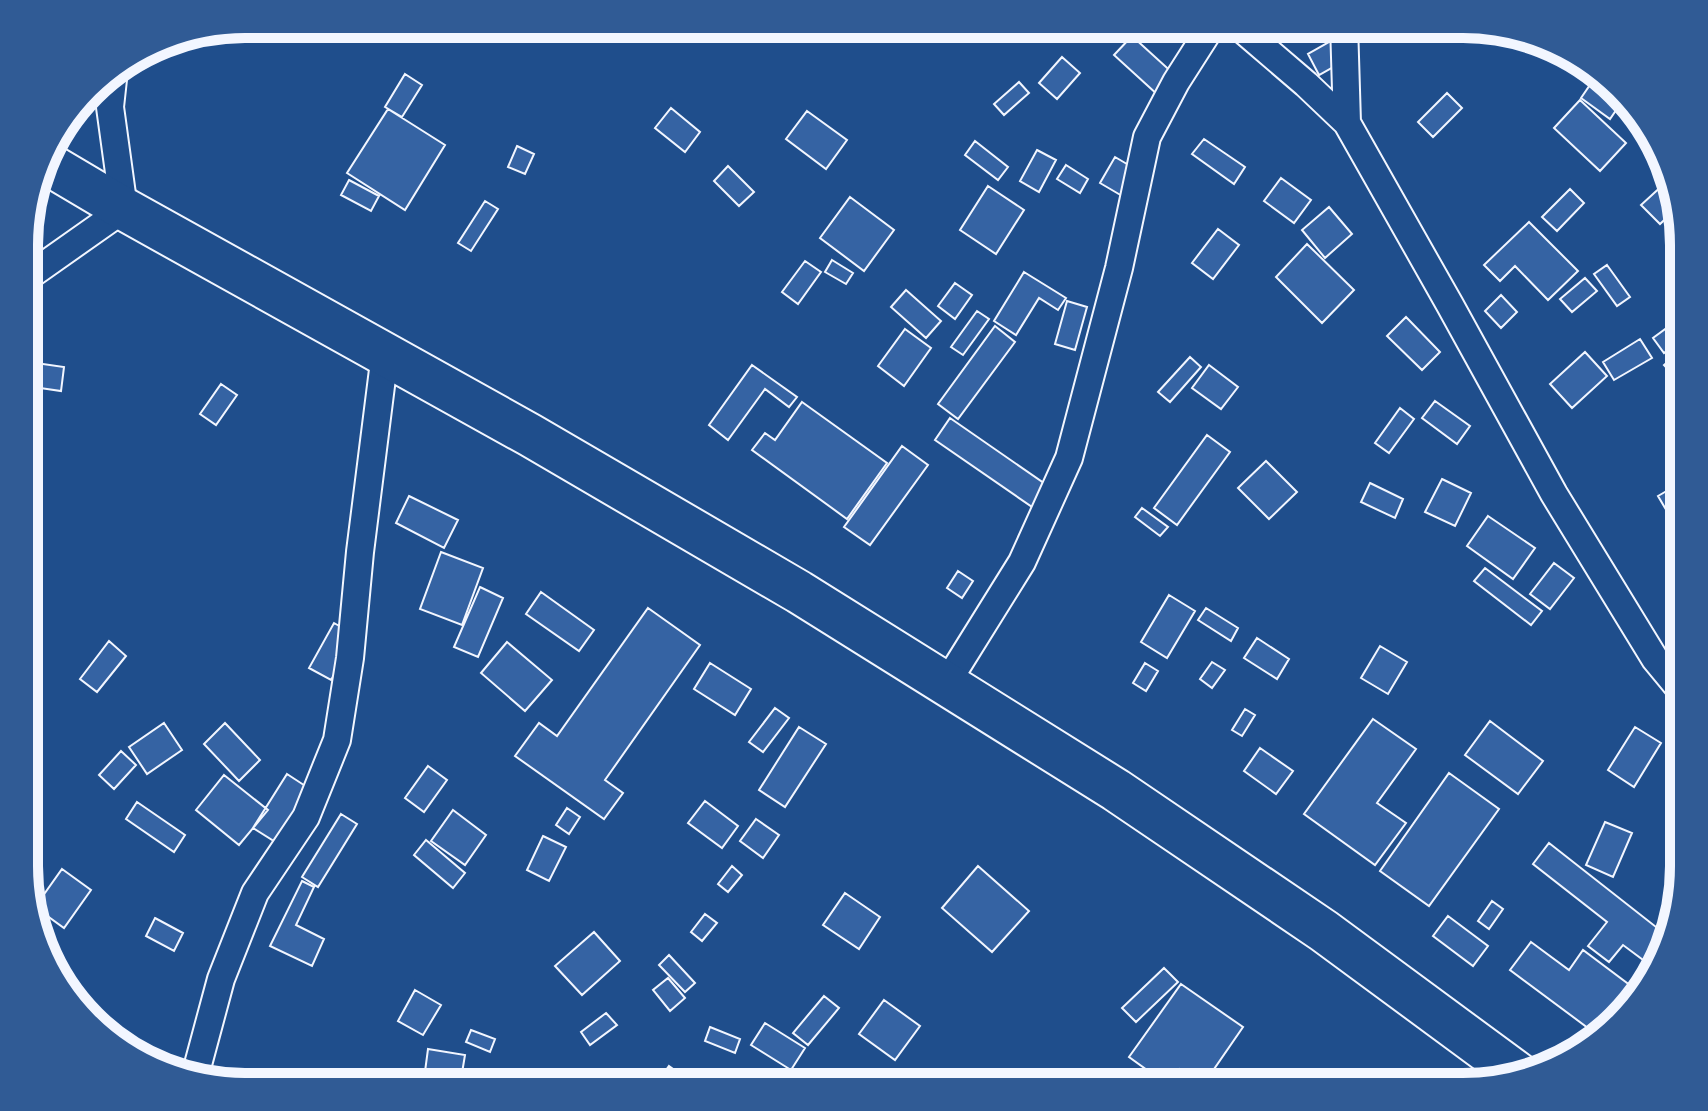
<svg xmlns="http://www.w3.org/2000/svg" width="1708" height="1111" viewBox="0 0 1708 1111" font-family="'IBM Plex Sans',sans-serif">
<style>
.building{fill:#3563a3;stroke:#f2f6ff;stroke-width:2}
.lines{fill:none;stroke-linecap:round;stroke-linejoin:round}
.minor-casing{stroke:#f2f6ff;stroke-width:30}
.primary-casing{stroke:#f2f6ff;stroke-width:46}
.minor{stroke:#1f4e8c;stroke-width:26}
.primary{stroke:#1f4e8c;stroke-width:42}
.rim{fill:none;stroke:#f2f6ff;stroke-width:10}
</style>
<rect width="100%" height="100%" fill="#1f4e8c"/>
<!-- building -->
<path class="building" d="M1132,36L1187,86L1170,106L1114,55Z
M1331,41L1342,62L1319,75L1308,54Z
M1062,57L1080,73L1057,99L1039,83Z
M405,74L422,85L402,117L385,107Z
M1019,82L1029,93L1004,115L994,104Z
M1592,82L1621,103L1610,119L1581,98Z
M1447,93L1462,108L1433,137L1418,122Z
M1580,100L1626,143L1600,171L1554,128Z
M671,108L700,132L685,152L655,128Z
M388,109L445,145L405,210L347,173Z
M807,111L847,140L826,169L786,139Z
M1651,132L1655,135L1663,162L1641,145Z
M1204,139L1245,167L1234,184L1192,154Z
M975,141L1008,167L998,180L965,155Z
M517,146L534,154L525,174L508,167Z
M1037,150L1056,160L1039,192L1020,181Z
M1115,157L1144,174L1129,200L1100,183Z
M1066,165L1088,179L1080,193L1057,179Z
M728,166L754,192L739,206L714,181Z
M1281,178L1311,200L1294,223L1264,201Z
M349,180L379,196L371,211L341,195Z
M1664,184L1672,193L1677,208L1660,224L1641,205Z
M988,186L1024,210L996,254L960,230Z
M1570,189L1584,203L1557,231L1542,217Z
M850,197L894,230L864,271L820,238Z
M485,201L498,209L471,251L458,243Z
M1329,207L1352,234L1325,258L1302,230Z
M1529,222L1578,271L1548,300L1515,266L1500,281L1484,265Z
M1218,229L1239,245L1213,279L1192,263Z
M1307,244L1354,290L1322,323L1276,277Z
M832,260L853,273L846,284L825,272Z
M805,261L821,272L798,304L782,292Z
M1607,265L1630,297L1617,306L1594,274Z
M1024,272L1066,298L1058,310L1039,298L1016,335L994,321Z
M1585,278L1597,291L1572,312L1560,299Z
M955,283L972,295L955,319L938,306Z
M906,290L941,321L926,338L891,307Z
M1501,295L1517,312L1501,328L1485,311Z
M1067,301L1087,307L1075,350L1055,344Z
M977,311L989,319L963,355L951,347Z
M1683,316L1684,338L1664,353L1653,338Z
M1406,317L1440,352L1422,370L1387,336Z
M995,326L1015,342L958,419L938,404Z
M905,329L931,348L904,386L878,366Z
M1640,339L1652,358L1614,380L1603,362Z
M1684,348V387L1664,365Z
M1585,352L1607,376L1572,408L1550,384Z
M1190,357L1201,367L1170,402L1158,392Z
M36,363L64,367L61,391L33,387Z
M752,365L797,397L789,407L765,389L728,440L709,425Z
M1209,365L1238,387L1221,409L1192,388Z
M221,384L237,395L216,425L200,414Z
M1435,401L1470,426L1457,444L1422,418Z
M802,402L887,463L847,519L752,450L765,433L775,440Z
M1400,408L1414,419L1389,453L1375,443Z
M950,418L1064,497L1048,518L935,440Z
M1207,435L1230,452L1177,525L1154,508Z
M902,446L928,465L870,545L844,527Z
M1266,461L1297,492L1269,519L1238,488Z
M1442,479L1471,493L1455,526L1425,512Z
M1684,481V504L1668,513L1658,496Z
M1370,483L1403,499L1395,518L1361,502Z
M409,496L458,520L444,548L396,523Z
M1142,508L1168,527L1160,536L1135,517Z
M1488,516L1535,548L1513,579L1467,546Z
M441,552L483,568L462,625L420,609Z
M1554,563L1574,578L1550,609L1530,594Z
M1485,568L1542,611L1531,625L1474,581Z
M958,571L973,581L962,598L947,588Z
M480,587L503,598L478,657L454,647Z
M541,592L594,630L579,651L526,614Z
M1169,595L1195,611L1167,658L1141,642Z
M648,608L700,645L605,780L623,793L604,819L515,756L539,723L557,736Z
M1206,608L1238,628L1231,641L1198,620Z
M334,623L357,636L331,680L309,668Z
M1257,638L1289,659L1277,679L1244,658Z
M109,641L126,656L97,692L80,679Z
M507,642L552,680L525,711L481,673Z
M1380,646L1407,662L1388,694L1361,678Z
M1212,662L1225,670L1212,688L1200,679Z
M710,663L751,689L735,715L694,689Z
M1145,663L1158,671L1146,691L1133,683Z
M775,708L789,718L763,752L749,742Z
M1245,709L1255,715L1242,736L1232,730Z
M1373,719L1416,749L1377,803L1406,823L1375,865L1304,814Z
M1490,721L1543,761L1518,794L1465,755Z
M164,723L182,750L147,774L129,747Z
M225,723L260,760L239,781L204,744Z
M799,727L826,744L785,807L759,790Z
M1635,727L1661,743L1634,787L1608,770Z
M1260,748L1293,771L1276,794L1244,771Z
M121,751L136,765L114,789L99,775Z
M428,766L447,780L424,812L405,798Z
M1449,773L1499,809L1429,906L1380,871Z
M287,774L313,791L285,848L253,828Z
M224,775L268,810L239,845L196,810Z
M705,801L738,826L722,848L688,823Z
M137,802L185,835L174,852L126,819Z
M567,808L580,817L569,834L556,825Z
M453,810L486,835L465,865L431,841Z
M341,814L357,824L318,887L302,877Z
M756,819L779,835L763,858L740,841Z
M1605,822L1632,833L1613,877L1586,865Z
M543,836L566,847L549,881L527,870Z
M426,840L465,873L453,888L414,855Z
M1549,843L1665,934L1654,968L1623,945L1609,962L1588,946L1607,922L1533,864Z
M732,866L742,875L728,892L718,884Z
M978,866L1029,911L992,952L942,908Z
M62,869L91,890L64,928L35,907Z
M302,881L314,887L296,925L324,939L312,966L270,946Z
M845,893L880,917L859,949L823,925Z
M1492,901L1503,909L1489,929L1478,921Z
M705,914L717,923L702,941L691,932Z
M1448,916L1488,946L1473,966L1433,936Z
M155,918L183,933L174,951L146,936Z
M594,932L620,961L582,995L555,966Z
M1531,942L1569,970L1583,950L1631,986L1596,1034L1510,970Z
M669,955L695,983L685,992L659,965Z
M1164,968L1178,982L1136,1022L1122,1008Z
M668,978L685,998L670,1011L653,990Z
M1181,984L1243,1027L1203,1085L1180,1069L1168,1085L1129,1057Z
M415,990L441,1005L423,1035L398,1021Z
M824,996L839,1008L808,1045L793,1033Z
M884,1000L920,1026L895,1060L859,1034Z
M606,1013L617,1025L590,1045L581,1032Z
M765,1023L805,1048L791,1070L751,1045Z
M710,1027L740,1039L735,1053L705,1041Z
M471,1030L495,1039L490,1052L466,1042Z
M428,1049L465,1055L460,1085L424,1079Z
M669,1066L698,1087H654Z"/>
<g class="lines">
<defs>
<path id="minor" d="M1236,24L1306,84L1347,123
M1344,24L1347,123L1450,305L1554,494L1655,659L1684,694
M26,278L124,209L110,107L114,70
M946,684L1022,562L1069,458L1119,268L1147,137L1176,82L1213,24
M1642,994L1649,983
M196,1072L221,979L255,893L306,817L337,740L350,658L360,552L385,354"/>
<path id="primary" d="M43,161L124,209L530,435L799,592L1116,790L1324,931L1518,1074"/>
</defs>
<!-- minor casing -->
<use href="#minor" class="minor-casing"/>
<!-- primary casing -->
<use href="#primary" class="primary-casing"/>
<!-- minor -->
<use href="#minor" class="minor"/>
<!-- primary -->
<use href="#primary" class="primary"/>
</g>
<!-- crop -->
<path d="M0 0H1708V1111H0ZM245 38H1463A207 207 0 0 1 1670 245V866A207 207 0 0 1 1463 1073H245A207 207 0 0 1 38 866V245A207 207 0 0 1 245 38Z" fill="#305b95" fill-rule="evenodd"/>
<path class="rim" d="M245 38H1463A207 207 0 0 1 1670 245V866A207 207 0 0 1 1463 1073H245A207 207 0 0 1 38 866V245A207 207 0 0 1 245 38Z"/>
</svg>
